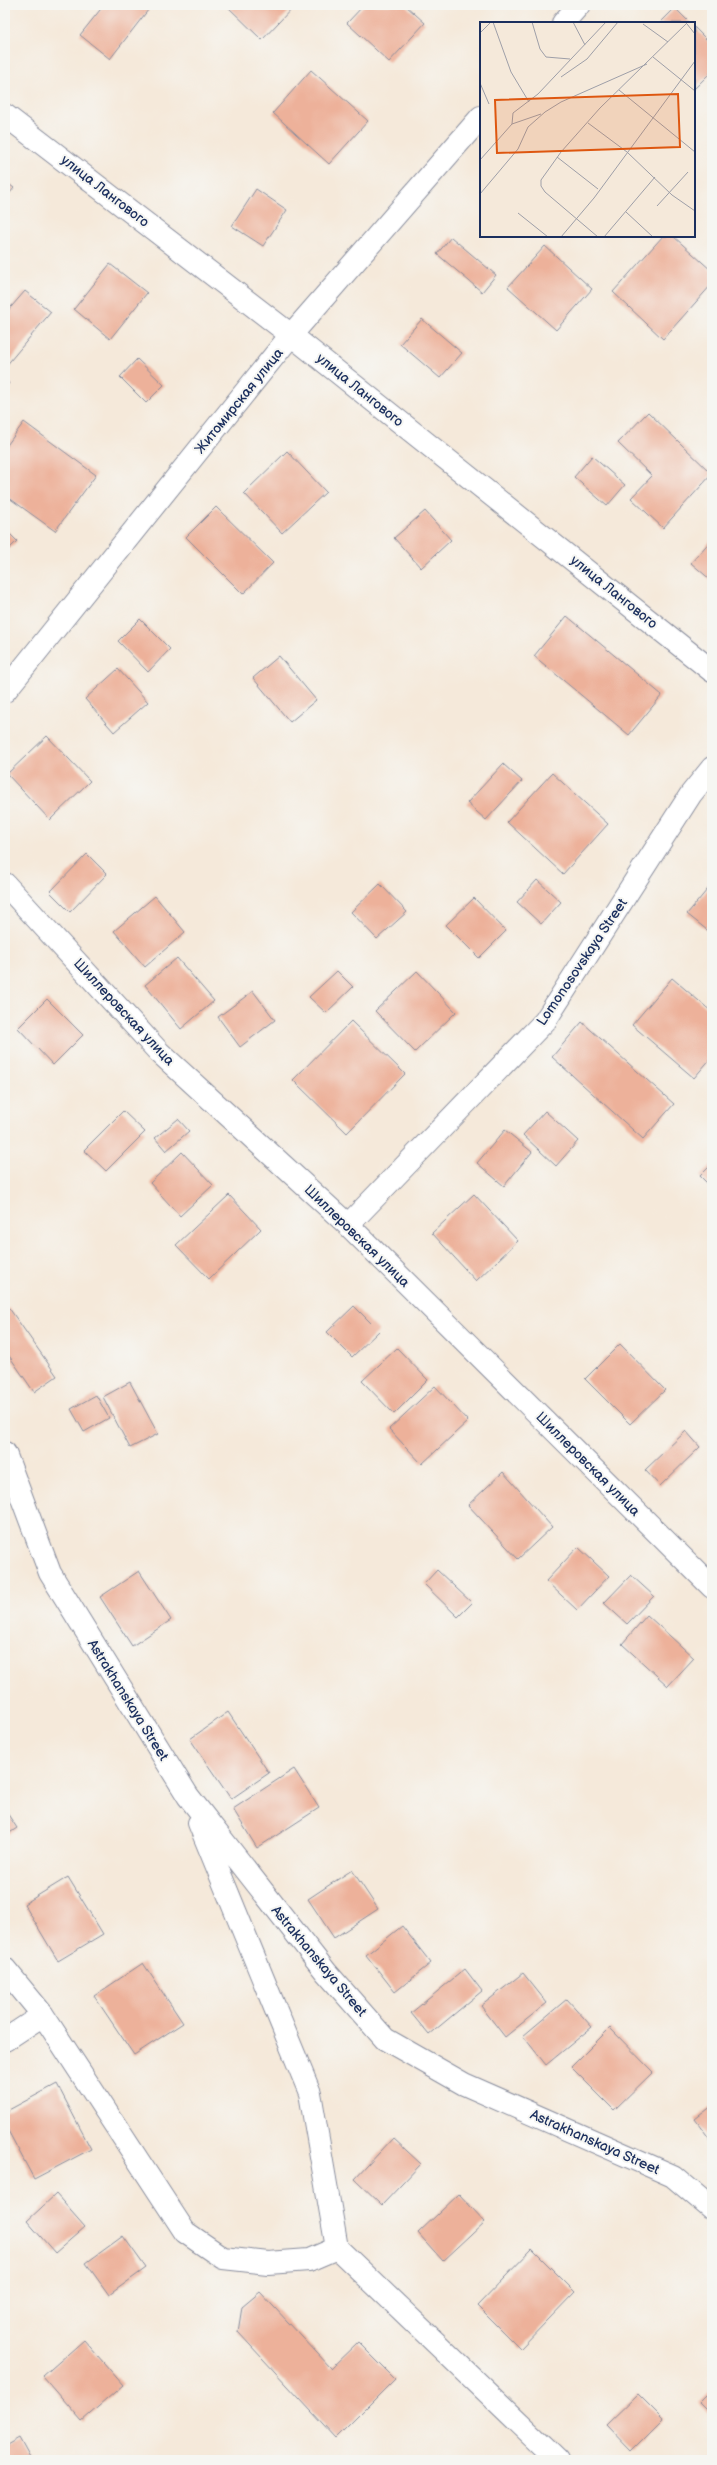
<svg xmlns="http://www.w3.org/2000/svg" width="717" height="2465" viewBox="0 0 717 2465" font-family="'Balsamiq Sans',sans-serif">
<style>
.building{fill:#edb19a}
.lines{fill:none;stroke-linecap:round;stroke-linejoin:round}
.street-casing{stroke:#888c9c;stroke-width:24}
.secondary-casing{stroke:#888c9c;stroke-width:24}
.street{stroke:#fff;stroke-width:22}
.secondary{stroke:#fff;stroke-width:22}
.labels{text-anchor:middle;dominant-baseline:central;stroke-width:4;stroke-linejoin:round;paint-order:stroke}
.street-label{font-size:14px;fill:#1b2f5e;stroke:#f6f6f2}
.inset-road{fill:none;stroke:#9e9fa8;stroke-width:1}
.view{fill:#de5710;fill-opacity:0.15;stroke:#de5710;stroke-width:2}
.inset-edge{fill:none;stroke:#1b2f5e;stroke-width:2}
</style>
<rect width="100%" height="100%" fill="#f6f6f2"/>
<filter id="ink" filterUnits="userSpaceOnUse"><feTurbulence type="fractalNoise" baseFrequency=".025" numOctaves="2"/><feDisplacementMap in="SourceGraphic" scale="8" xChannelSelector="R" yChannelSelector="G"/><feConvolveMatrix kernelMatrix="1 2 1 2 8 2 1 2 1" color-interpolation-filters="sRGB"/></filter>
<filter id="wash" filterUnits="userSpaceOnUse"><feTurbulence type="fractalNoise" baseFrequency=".012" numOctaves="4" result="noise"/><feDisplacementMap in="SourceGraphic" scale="16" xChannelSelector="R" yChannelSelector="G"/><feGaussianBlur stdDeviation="0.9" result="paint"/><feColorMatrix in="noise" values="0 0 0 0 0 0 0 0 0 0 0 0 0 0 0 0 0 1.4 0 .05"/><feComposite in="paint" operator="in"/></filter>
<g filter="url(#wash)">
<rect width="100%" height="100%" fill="#f5e9da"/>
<g id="blocks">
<!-- building -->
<path class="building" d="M104,5H152L110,59L80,35Z
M226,5H295L262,40Z
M364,5H405L425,23L389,62L347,23Z
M675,8L690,23H660Z
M694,27L712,45V71L694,89Z
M311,70L368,121L329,164L273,113Z
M5,181L14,188L5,199Z
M256,189L287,210L263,246L232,226Z
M663,236H673L712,271V284L663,339L613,292Z
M451,237L496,275L482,292L437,254Z
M545,246L592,289L556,330L508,287Z
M110,264L147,293L110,339L74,309Z
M25,291L51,312L5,367V314Z
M422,319L462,353L440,378L400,344Z
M137,359L164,385L146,403L120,377Z
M5,380L9,383L5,389Z
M648,412L712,474L663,528L631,498L652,476L618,443Z
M24,422L96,475L55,531L5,495V448Z
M287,451L326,492L282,533L244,493Z
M592,456L625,485L607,506L574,477Z
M216,507L273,563L243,594L186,537Z
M425,511L451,540L421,568L394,538Z
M5,529L17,541L5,553Z
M712,539V581L691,563Z
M567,616L662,695L629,735L534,656Z
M140,619L170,649L148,672L118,641Z
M279,656L316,700L290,722L253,678Z
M118,669L148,702L114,732L85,699Z
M47,736L90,781L50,820L7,774Z
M503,764L522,781L486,820L467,803Z
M552,773L608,824L563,874L507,822Z
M87,854L107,874L70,912L50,892Z
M537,880L561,902L541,924L517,902Z
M380,884L407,912L377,939L351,912Z
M712,884V934L687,914Z
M155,896L185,932L145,967L114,931Z
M474,898L506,931L479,958L446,925Z
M177,958L214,1001L181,1029L145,985Z
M337,971L353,987L326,1013L309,997Z
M417,971L456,1012L415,1052L375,1011Z
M672,978L712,1012V1057L694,1078L632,1025Z
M253,991L275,1020L240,1047L218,1017Z
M47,999L83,1035L53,1065L18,1028Z
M351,1021L405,1074L347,1133L293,1080Z
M582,1022L674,1104L643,1139L552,1057Z
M123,1111L145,1132L106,1171L84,1150Z
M545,1111L578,1141L556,1166L523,1135Z
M178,1119L189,1131L166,1151L155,1138Z
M505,1130L532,1152L504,1186L477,1163Z
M182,1152L213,1185L180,1216L150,1183Z
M712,1164V1188L700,1176Z
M474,1194L518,1241L476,1281L432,1233Z
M229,1195L261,1229L209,1279L176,1245Z
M354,1306L379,1331L352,1357L327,1332Z
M9,1308L57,1376L34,1392L5,1350V1311Z
M620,1344L665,1390L630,1424L585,1379Z
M397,1348L428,1380L394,1414L362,1381Z
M130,1382L158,1434L130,1448L103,1397Z
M435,1386L468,1421L422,1464L389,1429Z
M96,1395L109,1418L84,1432L71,1409Z
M686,1431L700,1447L660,1486L645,1470Z
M503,1472L552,1527L518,1559L468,1505Z
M578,1547L609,1576L577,1610L546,1581Z
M437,1570L472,1603L458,1617L424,1584Z
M139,1571L171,1620L132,1646L100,1597Z
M631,1575L654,1596L627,1624L604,1603Z
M647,1615L694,1658L668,1686L622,1644Z
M228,1712L269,1773L231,1799L190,1739Z
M294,1769L319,1808L257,1848L233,1809Z
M5,1810L17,1828L5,1836Z
M352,1870L378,1909L334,1938L308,1899Z
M68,1877L103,1934L58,1961L24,1904Z
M402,1926L431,1963L395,1992L366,1955Z
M143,1963L183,2023L134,2055L94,1996Z
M465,1969L482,1991L429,2035L411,2013Z
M523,1973L547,2003L505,2037L481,2006Z
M567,1999L592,2027L546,2065L523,2036Z
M610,2028L653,2072L614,2110L571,2067Z
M57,2084L91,2149L34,2179L5,2125V2112Z
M712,2106V2142L695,2119Z
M393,2138L421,2164L382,2205L355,2179Z
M56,2194L85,2227L55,2253L27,2221Z
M459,2194L485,2222L443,2261L418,2233Z
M123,2236L146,2268L109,2295L86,2263Z
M532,2249L575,2292L520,2349L477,2306Z
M260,2292L331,2368L358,2342L395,2379L336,2438L238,2332L242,2307Z
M84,2340L123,2385L82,2421L43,2376Z
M712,2390V2416L699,2403Z
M638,2394L663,2419L631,2451L606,2425Z
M19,2438L31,2460H5V2446Z"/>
</g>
</g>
<g filter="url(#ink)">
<use href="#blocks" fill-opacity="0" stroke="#888c9c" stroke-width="1"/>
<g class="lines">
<defs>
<path id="street" d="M563,23L579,5
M5,691L291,335L481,117
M5,884L159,1052L348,1225L712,1587
M348,1225L545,1021L691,794L712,768
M5,1453L50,1573L188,1796L326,1972L385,2039L464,2084L673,2176L712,2209
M199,1823L310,2093L337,2248
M5,1969L43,2015L185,2232L223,2258L268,2263L309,2260L337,2248L558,2460
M5,2040L43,2015"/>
<path id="secondary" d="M5,115L291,335L712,671"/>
</defs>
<!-- street casing -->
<use href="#street" class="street-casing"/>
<!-- secondary casing -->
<use href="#secondary" class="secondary-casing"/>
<!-- street -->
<use href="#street" class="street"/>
<!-- secondary -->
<use href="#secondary" class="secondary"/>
</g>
</g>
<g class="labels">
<!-- street labels -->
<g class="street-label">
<text transform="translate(105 191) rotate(38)">улица Лангового</text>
<text transform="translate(360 390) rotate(39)">улица Лангового</text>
<text transform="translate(239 401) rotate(-51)">Житомирская улица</text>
<text transform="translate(614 592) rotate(39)">улица Лангового</text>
<text transform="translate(582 962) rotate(-56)">Lomonosovskaya Street</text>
<text transform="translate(124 1012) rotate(47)">Шиллеровская улица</text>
<text transform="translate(357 1236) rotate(44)">Шиллеровская улица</text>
<text transform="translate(588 1464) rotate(45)">Шиллеровская улица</text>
<text transform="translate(128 1700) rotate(58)">Astrakhanskaya Street</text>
<text transform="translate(319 1961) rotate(50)">Astrakhanskaya Street</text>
<text transform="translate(595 2142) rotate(24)">Astrakhanskaya Street</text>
</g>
</g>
<!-- overview -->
<g transform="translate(480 22)">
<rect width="215" height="215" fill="#f5e9da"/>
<path class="inset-road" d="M13,0L31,50L49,80M52,0L60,27L66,35L90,37M93,0L105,23M163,2L188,20M207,2L215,12M0,11L11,0M173,35L215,69M81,55L107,37L138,0M0,61L9,82M139,68L215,130M108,101L147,130L192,173L215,189M32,102L61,92M77,135L118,167M0,138L32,102L33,91L58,72L126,0M0,172L38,127L48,105L65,90L81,80L167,42M177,184L208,150M146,190L173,215M38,191L68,215M81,215L114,176L215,39M118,215L65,170L61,164V158L81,130L120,86L208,0M124,215L175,155"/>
<path class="view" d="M198,72L200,125L17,131L15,78Z"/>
<rect width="215" height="215" class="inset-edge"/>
</g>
<!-- margin -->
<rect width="717" height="2465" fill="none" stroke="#f6f6f2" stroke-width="20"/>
</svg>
